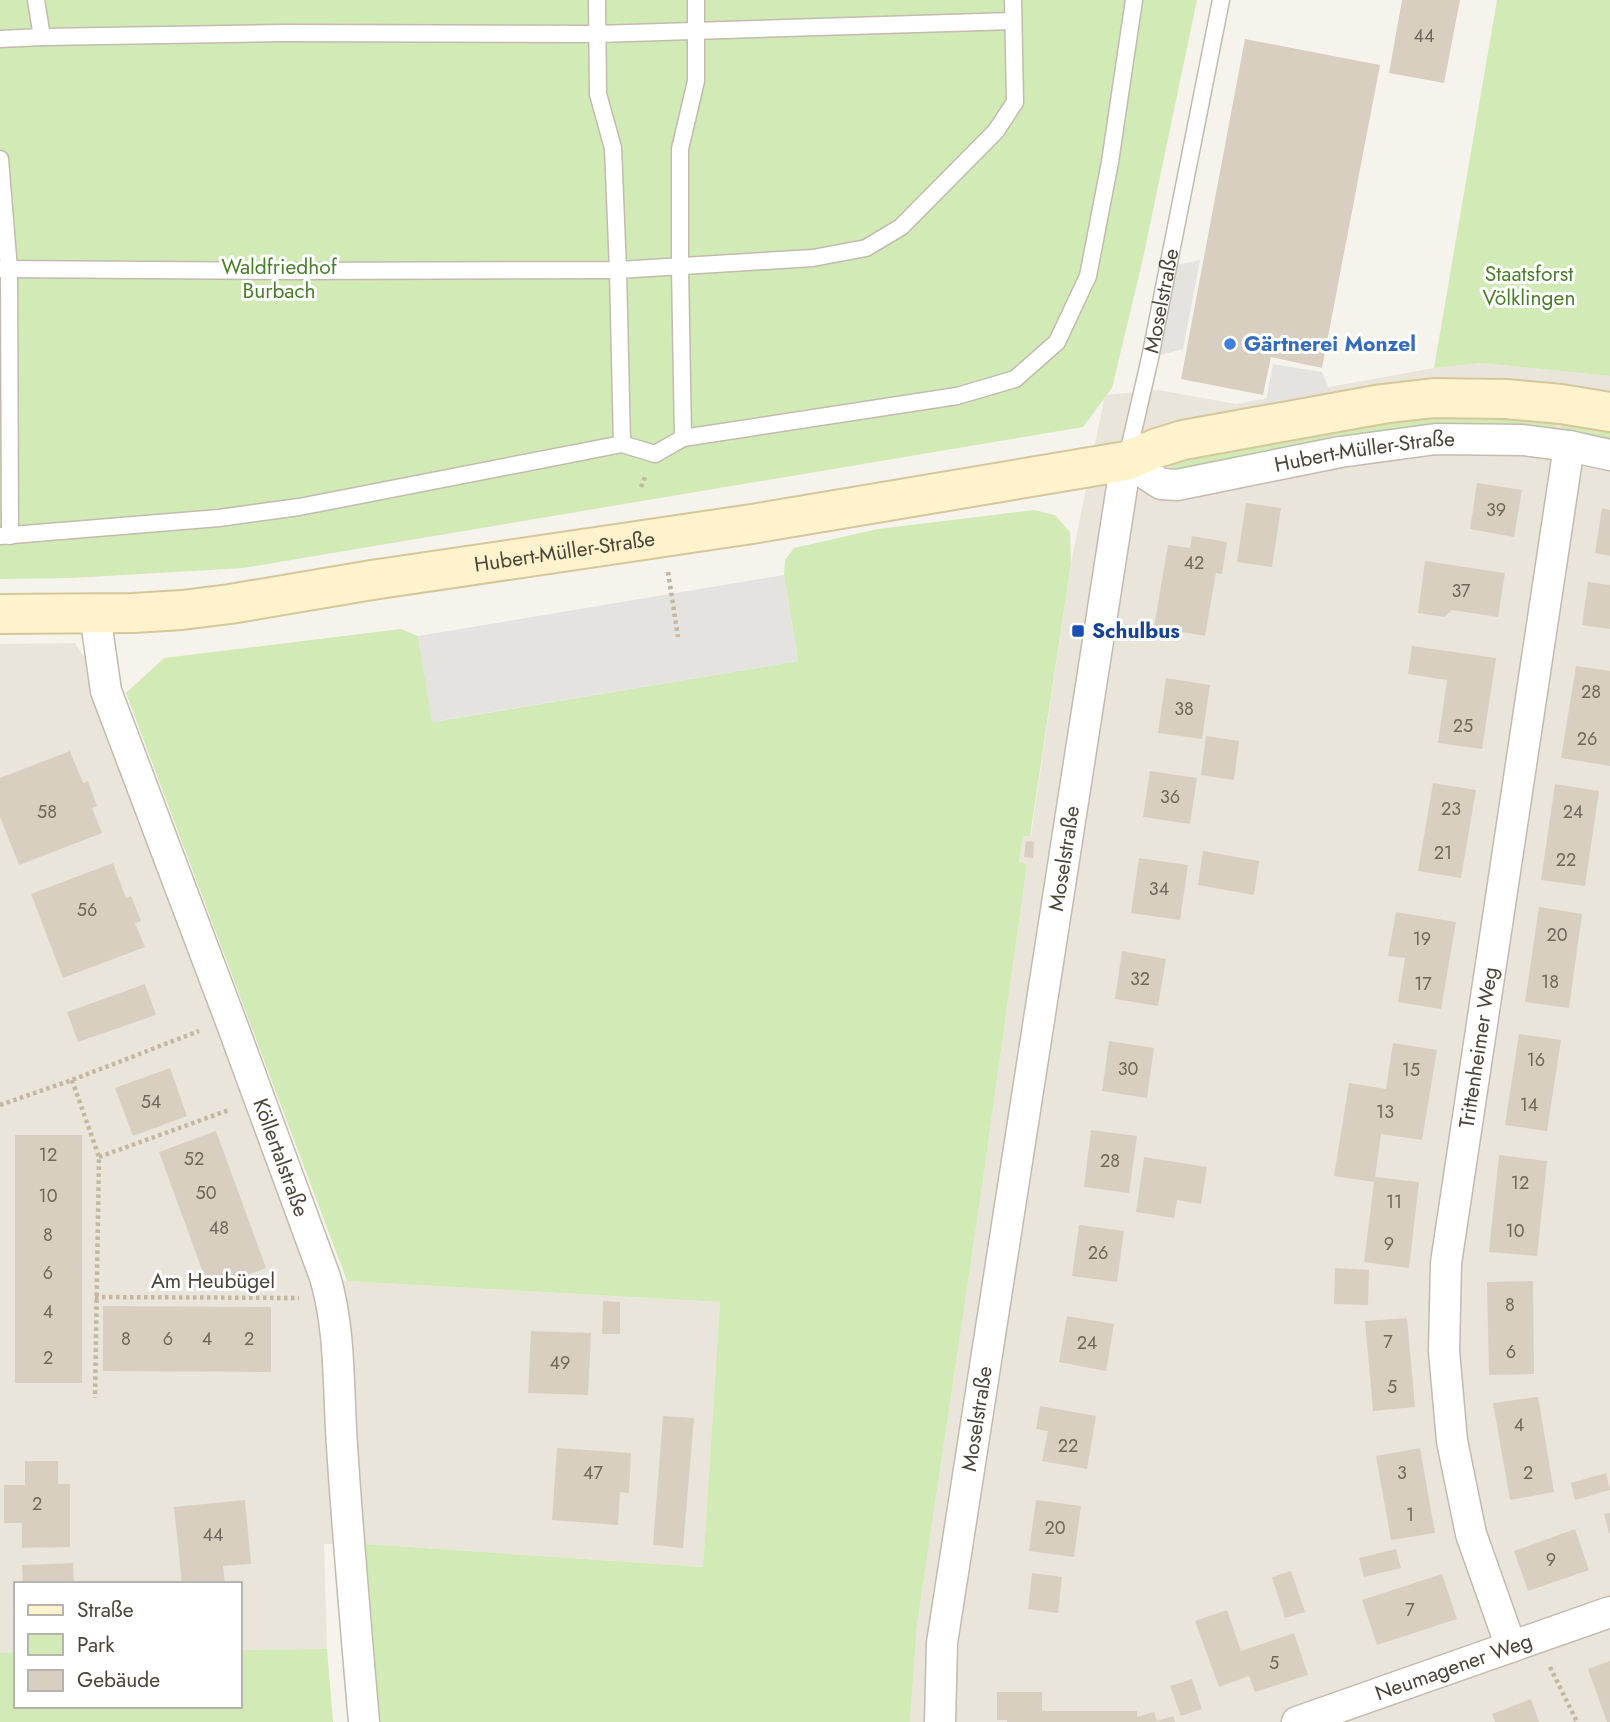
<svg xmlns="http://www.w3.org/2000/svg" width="1610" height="1722" viewBox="0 0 1610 1722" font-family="Jost,sans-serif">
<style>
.residential{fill:#eae5da}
.green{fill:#d2eab5}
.parking{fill:#e5e3e0}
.building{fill:#d8cfc1}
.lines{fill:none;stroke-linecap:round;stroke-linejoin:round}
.service-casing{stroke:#c2bbae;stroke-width:19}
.minor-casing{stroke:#c2bbae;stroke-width:33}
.secondary-casing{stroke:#d6c79b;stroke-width:42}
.path{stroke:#c4b79f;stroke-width:4.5;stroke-dasharray:3.5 3.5;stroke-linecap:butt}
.service{stroke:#fff;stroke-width:16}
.minor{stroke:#fff;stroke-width:30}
.secondary{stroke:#fff3cd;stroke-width:38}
.shop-dot{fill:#3f7fe0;stroke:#fff;stroke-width:2.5}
.transit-dot{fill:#1a4fb4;stroke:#fff;stroke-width:2.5}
.labels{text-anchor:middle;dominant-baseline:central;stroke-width:6;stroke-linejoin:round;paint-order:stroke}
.number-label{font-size:18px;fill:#6e675b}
.park-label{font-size:21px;fill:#4a7f2a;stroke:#fff}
.street-label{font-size:21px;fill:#4b4439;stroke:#fff}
.shop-label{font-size:21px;font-weight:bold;fill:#366cbe;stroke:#fff;text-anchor:start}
.transit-label{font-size:21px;font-weight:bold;fill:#164399;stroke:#fff;text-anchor:start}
</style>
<rect width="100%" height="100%" fill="#f6f3ec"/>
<!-- residential -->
<path class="residential" d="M1483,363L1610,376V1722H910L917,1625L981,1194L1027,864L1019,863L1023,836L1031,835L1071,563L1105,395L1158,390L1236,404L1434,368Z
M75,643L106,691L325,1277L347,1281L720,1302L703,1567L365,1544H324L327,1649L240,1650V1584H16V1652L0,1653V644Z"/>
<!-- green -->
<path class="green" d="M0,0H1197L1142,263L1112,388L1083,427L243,568L72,578L0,579Z
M1497,0H1610V376L1483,363L1434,368Z
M1435,414L1557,418L1555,432L1175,472L1171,467L1175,461Z
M1563,418L1610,428V443L1560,434Z
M1034,510L1055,515L1070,532L1071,563L1030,836H1023L1019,862L1027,864L981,1194L917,1625L910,1722H380L365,1544L703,1567L720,1302L347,1281L126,693L164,658L401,629L418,636L433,722L798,661L784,575L785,560L794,548L878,529Z
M327,1649L333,1722H0V1653L16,1652V1706H240V1650Z"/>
<!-- parking -->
<path class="parking" d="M1200,260L1183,349L1150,358L1168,267Z
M1273,364L1322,372L1338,411L1261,426Z
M784,575L798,661L432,722L418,636Z"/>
<!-- building -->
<path class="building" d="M1402,0H1460L1444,83L1389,73Z
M1245,39L1380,65L1322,368L1271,357L1263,395L1181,379Z
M1477,483L1522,490L1514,537L1470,529Z
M1246,503L1281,508L1272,567L1237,562Z
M1602,508L1610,510V556L1595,553Z
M1192,536L1227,542L1222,574L1216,573L1205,636L1154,627L1168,545L1190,548Z
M1425,561L1505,573L1498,617L1452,610L1444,617L1418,613Z
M1588,582L1610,585V629L1582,625Z
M1412,646L1496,658L1482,749L1438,743L1447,680L1408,674Z
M1576,666L1610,671V766L1561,758Z
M1166,678L1210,685L1202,739L1158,733Z
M1206,736L1239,741L1234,780L1201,775Z
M70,751L83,783L88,781L97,806L92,808L102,833L19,865L0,817V778Z
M1150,771L1197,778L1190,824L1143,817Z
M1433,783L1476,790L1461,878L1418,871Z
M1555,784L1599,791L1585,886L1541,880Z
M1026,841L1034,842L1033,858L1024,857Z
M1203,851L1259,861L1254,895L1198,885Z
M1139,858L1188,865L1180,920L1131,913Z
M113,863L126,898L131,896L141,921L135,923L145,947L63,978L31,894Z
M1539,907L1582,914L1569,1008L1525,1002Z
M1396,912L1456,922L1441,1009L1398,1002L1405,958L1388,956Z
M1122,951L1166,959L1158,1006L1115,999Z
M145,984L156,1015L78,1042L67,1012Z
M1519,1034L1561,1040L1547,1131L1505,1125Z
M1109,1041L1154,1048L1147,1098L1102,1091Z
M1393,1043L1437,1050L1422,1140L1381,1134L1375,1177L1419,1182L1409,1268L1364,1262L1374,1182L1334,1176L1349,1083L1386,1089Z
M170,1068L187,1116L133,1136L115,1088Z
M1091,1130L1137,1136L1129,1193L1084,1187Z
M216,1131L266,1268L209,1289L159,1152Z
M15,1135H82V1383H15Z
M1499,1155L1547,1161L1537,1256L1489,1252Z
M1144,1157L1207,1167L1201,1204L1177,1200L1174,1218L1136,1212Z
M1079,1225L1124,1231L1117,1282L1072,1276Z
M1335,1268L1369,1270L1368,1305L1334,1304Z
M1533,1281L1534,1374L1489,1375L1487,1282Z
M603,1301L620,1302V1334H602Z
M103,1306L271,1307V1372L103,1371Z
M1067,1316L1114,1324L1106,1371L1059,1362Z
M1407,1318L1415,1407L1373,1411L1365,1321Z
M531,1331L591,1333L588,1395L528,1393Z
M1538,1397L1554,1492L1510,1500L1493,1403Z
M1040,1406L1096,1416L1087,1469L1042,1461L1048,1431L1036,1429Z
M663,1416L694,1418L683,1548L653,1545Z
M557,1448L631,1453L629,1493L620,1492L618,1525L552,1520Z
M1420,1448L1435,1533L1391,1540L1376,1456Z
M25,1461H58V1484H70V1547L22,1548V1523H4V1485H25Z
M1606,1473L1610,1490L1575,1500L1571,1483Z
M245,1500L251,1564L223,1566L225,1584H182L174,1507Z
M1036,1500L1081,1506L1074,1557L1029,1551Z
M1610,1513V1533H1609L1604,1514Z
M1575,1529L1589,1570L1528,1591L1514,1551Z
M1396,1549L1401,1568L1364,1577L1359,1558Z
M73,1563L74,1584H23L22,1565Z
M1291,1571L1305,1612L1285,1618L1272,1577Z
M1032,1573L1062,1577L1058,1613L1028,1609Z
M1442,1574L1457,1619L1377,1645L1362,1600Z
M1227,1610L1241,1651L1294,1633L1308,1675L1255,1692L1249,1676L1219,1687L1195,1621Z
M1610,1661V1722H1607L1588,1669Z
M1192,1679L1202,1709L1181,1716L1170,1686Z
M997,1692H1042V1711H1137V1717L1154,1712L1157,1721L1173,1716L1175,1722H1007V1720H997Z
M1531,1699L1539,1722H1495L1492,1714Z"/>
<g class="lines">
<defs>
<g id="service">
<path d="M597,0L598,94L613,148L618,270L622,444"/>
<path d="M42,37L283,33L598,34L1013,21"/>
<path d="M0,39L42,37L36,0"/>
<path d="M0,159L9,269L10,536"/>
<path d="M0,269L289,271L618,270L813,258L866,248L901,227L996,131L1015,102L1013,0"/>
<path d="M683,438L957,396L1015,379L1057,342L1088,276L1110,162L1134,0"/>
<path id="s1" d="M1127,458L1150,358L1221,0"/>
<path d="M0,536L219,518L299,507L622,444L655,454L683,438L680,267V149L696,81V0"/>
</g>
<g id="minor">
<path id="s2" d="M95,614L106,691L230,1019L325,1277C341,1331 338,1390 342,1446C348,1538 356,1630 364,1722"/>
<path id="s3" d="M1511,1647L1471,1534L1452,1441L1444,1351L1446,1263L1569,446"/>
<path id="s4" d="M940,1722L942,1643L1126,461L1161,484L1177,485L1340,452L1436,439L1523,440L1569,446L1610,455"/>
<path id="s5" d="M1297,1722L1610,1612"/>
</g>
<g id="secondary">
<path id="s6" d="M0,614L133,613L182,610L230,604L372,580L752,524L1126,461L1157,448L1183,440L1382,404L1434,398L1506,399L1561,404L1610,412"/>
</g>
</defs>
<!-- service casing -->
<use href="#service" class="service-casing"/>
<!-- minor casing -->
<use href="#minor" class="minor-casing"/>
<!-- secondary casing -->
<use href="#secondary" class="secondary-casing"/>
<!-- path -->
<path class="path" d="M641,487L645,477
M668,572L678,637
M72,1080L99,1157L95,1398
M0,1105L72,1080L199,1031
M99,1157L229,1110
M95,1297L299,1298
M1550,1667L1577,1722"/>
<!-- service -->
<use href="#service" class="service"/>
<!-- minor -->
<use href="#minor" class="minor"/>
<!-- secondary -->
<use href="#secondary" class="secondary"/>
</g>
<!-- markers -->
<circle class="shop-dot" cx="1230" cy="344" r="7"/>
<rect class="transit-dot" x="1071" y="624" width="14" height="14" rx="3.5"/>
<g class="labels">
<!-- number labels -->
<g class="number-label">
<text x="1424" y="36">44</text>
<text x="1496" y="510">39</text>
<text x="1194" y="563">42</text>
<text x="1461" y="591">37</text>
<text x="1591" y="692">28</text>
<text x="1184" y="709">38</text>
<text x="1463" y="726">25</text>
<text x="1587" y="739">26</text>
<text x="1170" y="797">36</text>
<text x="1451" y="809">23</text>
<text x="47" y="812">58</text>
<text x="1573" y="812">24</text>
<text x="1443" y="853">21</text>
<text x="1566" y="860">22</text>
<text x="1159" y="889">34</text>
<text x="87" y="910">56</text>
<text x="1557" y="935">20</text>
<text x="1422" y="939">19</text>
<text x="1140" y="979">32</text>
<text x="1550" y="982">18</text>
<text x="1423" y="984">17</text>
<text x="1536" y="1060">16</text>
<text x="1128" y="1069">30</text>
<text x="1411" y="1070">15</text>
<text x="151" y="1102">54</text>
<text x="1529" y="1105">14</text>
<text x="1385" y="1112">13</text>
<text x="48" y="1155">12</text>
<text x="194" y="1159">52</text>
<text x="1110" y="1161">28</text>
<text x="1520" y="1183">12</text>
<text x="206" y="1193">50</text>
<text x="48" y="1196">10</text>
<text x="1394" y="1202">11</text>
<text x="219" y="1228">48</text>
<text x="1515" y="1231">10</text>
<text x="48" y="1235">8</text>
<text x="1389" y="1244">9</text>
<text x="1098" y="1253">26</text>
<text x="48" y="1273">6</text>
<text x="1510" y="1305">8</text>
<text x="48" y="1312">4</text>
<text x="126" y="1339">8</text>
<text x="168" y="1339">6</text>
<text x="207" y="1339">4</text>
<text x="249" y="1339">2</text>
<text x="1388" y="1342">7</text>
<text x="1087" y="1343">24</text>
<text x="1511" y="1352">6</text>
<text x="48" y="1358">2</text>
<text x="560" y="1363">49</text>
<text x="1392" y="1387">5</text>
<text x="1519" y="1425">4</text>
<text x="1068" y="1446">22</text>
<text x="593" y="1473">47</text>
<text x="1402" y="1473">3</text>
<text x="1528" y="1473">2</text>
<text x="37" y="1504">2</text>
<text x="1410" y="1515">1</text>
<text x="1055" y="1528">20</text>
<text x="213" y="1535">44</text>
<text x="1551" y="1560">9</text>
<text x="1410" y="1610">7</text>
<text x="1274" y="1663">5</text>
</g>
<!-- park labels -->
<g class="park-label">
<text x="279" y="267">Waldfriedhof<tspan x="279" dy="24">Burbach</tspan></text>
<text x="1529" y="274">Staatsforst<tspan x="1529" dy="24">Völklingen</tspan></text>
</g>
<!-- street labels -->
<g class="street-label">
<text stroke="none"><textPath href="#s1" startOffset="161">Moselstraße</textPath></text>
<text stroke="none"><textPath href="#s4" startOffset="1524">Hubert-Müller-Straße</textPath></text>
<text stroke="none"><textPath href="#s6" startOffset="569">Hubert-Müller-Straße</textPath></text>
<text stroke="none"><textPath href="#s4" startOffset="873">Moselstraße</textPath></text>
<text stroke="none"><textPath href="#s3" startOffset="611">Trittenheimer Weg</textPath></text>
<text stroke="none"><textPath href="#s2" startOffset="576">Köllertalstraße</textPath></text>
<text x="213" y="1281">Am Heubügel</text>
<text stroke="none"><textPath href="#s4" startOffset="306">Moselstraße</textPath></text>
<text stroke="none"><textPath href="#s5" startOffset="166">Neumagener Weg</textPath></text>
</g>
<!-- shop labels -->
<g class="shop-label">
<text x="1244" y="344">Gärtnerei Monzel</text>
</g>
<!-- transit labels -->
<g class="transit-label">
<text x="1092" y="631">Schulbus</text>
</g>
</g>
<!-- legend -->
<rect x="14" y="1582" width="228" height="126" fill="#ffffff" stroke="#b7b4b0" stroke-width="2"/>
<rect x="28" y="1605" width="35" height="10" fill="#fff3cd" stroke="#b7b4b0" stroke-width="2"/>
<text x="77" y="1617" font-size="21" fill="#4b4439">Straße</text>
<rect x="28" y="1634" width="35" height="21" fill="#d2eab5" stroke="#b7b4b0" stroke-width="2"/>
<text x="77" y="1652" font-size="21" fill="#4b4439">Park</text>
<rect x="28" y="1670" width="35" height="21" fill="#d8cfc1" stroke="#b7b4b0" stroke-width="2"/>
<text x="77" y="1687" font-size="21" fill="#4b4439">Gebäude</text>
</svg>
